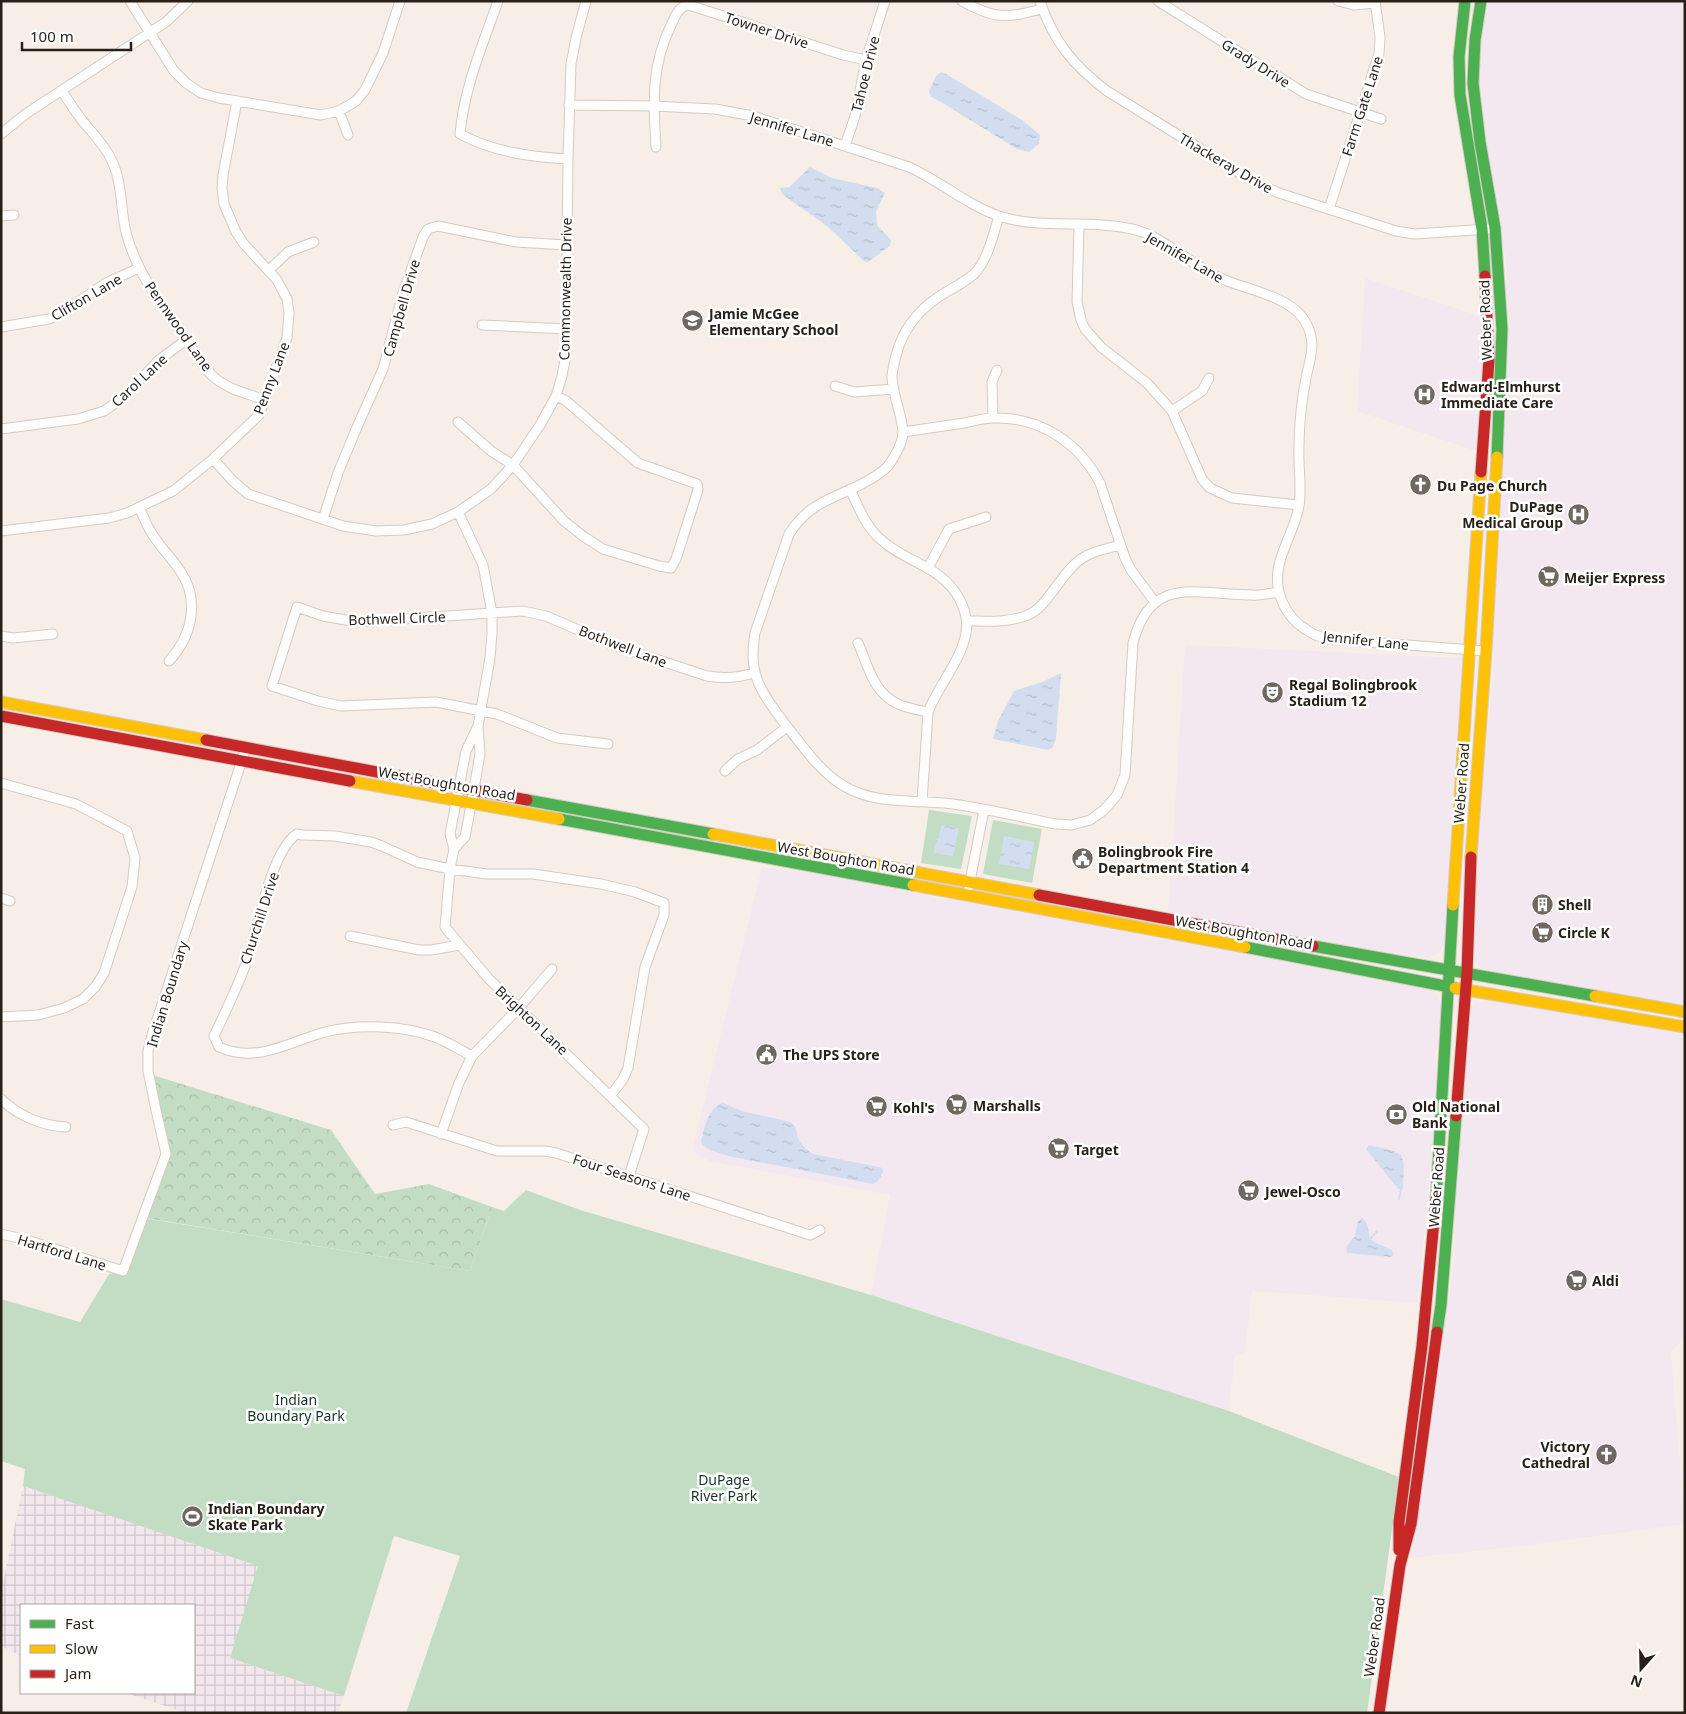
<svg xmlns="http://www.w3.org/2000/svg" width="1686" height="1714" viewBox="0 0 1686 1714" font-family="'Noto Sans',sans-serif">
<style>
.commercial{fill:#f3e8ef}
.industrial{fill:url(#industrial-grid)}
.green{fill:#c3ddc4}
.forest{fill:url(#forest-crowns)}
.water{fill:url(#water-ripples)}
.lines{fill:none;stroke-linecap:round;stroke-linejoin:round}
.stream{stroke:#d2deef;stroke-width:2}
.street-casing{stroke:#d4cbc4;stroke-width:11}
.fast-casing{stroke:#d4cbc4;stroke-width:13}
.slow-casing{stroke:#d4cbc4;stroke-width:13}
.jam-casing{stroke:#d4cbc4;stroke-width:13}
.street{stroke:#fefdfb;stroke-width:9}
.fast{stroke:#4caf50;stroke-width:11}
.slow{stroke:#ffc107;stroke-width:11}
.jam{stroke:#c62828;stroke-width:11}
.labels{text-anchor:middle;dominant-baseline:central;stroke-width:5;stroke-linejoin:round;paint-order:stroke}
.street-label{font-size:14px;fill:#281f17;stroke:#fff}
.poi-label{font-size:14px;font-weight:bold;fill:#281f17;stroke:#fff;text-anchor:start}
.park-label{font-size:14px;fill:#143620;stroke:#fff}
</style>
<defs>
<pattern id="industrial-grid" width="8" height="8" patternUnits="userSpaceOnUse" patternTransform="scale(1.25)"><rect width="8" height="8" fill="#f3e7ee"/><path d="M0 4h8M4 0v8" fill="none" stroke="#d0c6cb"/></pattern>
<pattern id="forest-crowns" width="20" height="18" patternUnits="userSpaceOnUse" patternTransform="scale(1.25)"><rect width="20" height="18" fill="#c3ddc4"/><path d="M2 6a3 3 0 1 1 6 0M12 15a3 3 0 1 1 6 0" fill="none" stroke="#a8bda8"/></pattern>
<pattern id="water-ripples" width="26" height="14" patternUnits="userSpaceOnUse" patternTransform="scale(1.25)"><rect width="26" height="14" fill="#d2deef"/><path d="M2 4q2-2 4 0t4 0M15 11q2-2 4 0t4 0" fill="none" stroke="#b4becc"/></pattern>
</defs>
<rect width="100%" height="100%" fill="#f7efe7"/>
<!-- commercial -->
<path class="commercial" d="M1489,1H1685V1008L1496,972L1482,968L1475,962L1472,951L1481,781L1494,673L1492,630L1507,267L1481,123L1478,67L1481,39Z
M1365,278L1480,316L1485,362L1479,452L1357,411Z
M1185,645L1462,658L1445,943L1439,953L1429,958L1402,955L1168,913Z
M762,867L851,878L895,889L945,899L987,903L1073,919L1159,939L1202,942L1430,989L1435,993L1441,1003V1027L1436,1053L1437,1110L1436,1132L1430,1170L1418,1303L1252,1291L1246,1346L1245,1351L1242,1354L1235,1356L1229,1411L871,1295L890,1195L709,1161L692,1151Z
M1485,1001H1501L1685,1033V1336L1671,1353L1685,1524L1522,1546L1410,1558L1455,1254L1454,1211L1470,1009L1476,1003Z"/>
<!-- industrial -->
<path class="industrial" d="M23,1486L259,1566L230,1658L344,1696L338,1713H186L126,1693H194V1605H21V1656L1,1646V1592Z"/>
<!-- green -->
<path class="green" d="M929,810L972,816L961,869L921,863Z
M993,820L1042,829L1032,883L983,874Z
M526,1190L580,1210L871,1295L1229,1411L1399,1477L1367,1713H406L460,1556L394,1536L344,1696L230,1658L258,1566L23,1486L25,1469L1,1461V1299L80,1322L109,1274L123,1271L143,1218L470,1271L492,1207L504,1211Z"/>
<!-- forest -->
<path class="forest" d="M146,1073L331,1130L375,1194L429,1184L492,1207L470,1271L140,1217L163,1153Z"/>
<!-- water -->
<path class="water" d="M941,72L946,74L1022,120L1040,135L1039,144L1029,152L1017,149L941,102L931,97L929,91L936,76Z
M810,167L832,178L877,188L885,193L876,211L877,225L891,240L890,246L868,262L864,261L828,227L782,194L780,188L789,187Z
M1061,673L1056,739L1053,747L1048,750L993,739L998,721L1014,691L1042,682Z
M942,825L959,828L953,856L933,853Z
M1004,836L1034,842L1029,869L999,864Z
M723,1103L742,1111L790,1122C798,1127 796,1134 800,1142C803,1147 808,1151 813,1154L879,1167L882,1168L883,1172L878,1181L873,1184L728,1156C719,1153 705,1150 701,1142C704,1129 708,1107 723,1103Z
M1369,1145L1394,1151L1401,1155L1404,1164L1403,1189H1398L1366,1149Z
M1362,1218L1367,1223L1370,1239L1378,1244L1392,1250L1394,1255L1390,1257L1347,1253L1346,1247L1355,1236L1358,1221Z"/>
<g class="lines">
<!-- stream -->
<path class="stream" d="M1399,1199L1401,1189
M1370,1239L1377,1231"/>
<defs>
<path id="street" d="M130,1L174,71L186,83L201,93L219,98L321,115L339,111L356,101L365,90L383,53L400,1
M498,1C483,44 464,88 460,134C494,152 530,157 568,159
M962,1C996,20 1006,18 1042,9
M1040,1C1053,41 1074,66 1107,91L1254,182L1279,193L1396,231L1415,234L1488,229
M1158,1L1306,94L1381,119
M1338,1L1354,5L1375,3
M62,91C68,100 74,110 81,119C92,133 105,145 112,161C123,184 120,212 127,236C138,275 163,307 187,340C195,353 204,369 216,379C230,390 249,394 265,400
M569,105L653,106L715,109L753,116L909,167C940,181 967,205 999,216C1042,230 1089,219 1132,229C1161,235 1190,264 1218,277C1246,291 1295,295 1308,327C1315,342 1311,357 1307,373C1302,397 1299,422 1299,447C1298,467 1302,487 1299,506C1296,524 1286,541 1281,558C1271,587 1283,617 1310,632C1315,636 1322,637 1328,639L1486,651
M339,111L348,135
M1,134L27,113L166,22L188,1
M845,146L855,116L866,60L885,1
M656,147C653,102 651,65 672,23C676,15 679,6 689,5L843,55L866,60
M1329,209L1379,54L1380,37L1375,1
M1,216L14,215
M999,216C993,235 988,260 974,274C966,281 957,286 948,291C925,304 908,321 899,346C896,355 893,366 892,376C892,394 902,414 903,432C903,443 894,458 888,466C879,476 867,481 856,487C827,500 807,506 789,534L755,633C748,673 759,689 782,720C799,741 820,773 844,786C873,804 911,800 944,803C982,807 1019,817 1056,824L1072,825L1090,820L1104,810L1117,795L1125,775L1133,643C1151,573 1198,595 1252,595C1261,596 1270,593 1279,592
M1079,224L1077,302L1081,320L1085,329L1101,347L1147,383L1172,411L1202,479L1210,488L1232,498L1299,505
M269,270L288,252L314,242
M482,325L567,329
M1,327L49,319L60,314L106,283L139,268
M835,386L854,392L894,389
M1172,411L1202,391L1209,378
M993,418L992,382L997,370
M458,422L491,451L513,465L564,521L583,536L603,549L659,566L671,568L676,559L698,490L697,484L638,463L565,400L556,396
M1,429L78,419L104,411L124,397L159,360L186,340
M903,432C923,429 943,426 964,423C974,421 984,418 994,418C1041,417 1079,443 1100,483L1125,558L1131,570L1155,602
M213,459L233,481L248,494L343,526L376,531L404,530L432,524L458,512L491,489L513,465L540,425L556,396L562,376L566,355L568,159L571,64L576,38L586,1
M850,489C858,506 865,525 879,538C905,563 942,565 960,600C965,610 968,622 966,633C961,661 938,686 928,712L922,802
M139,507C143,515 146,524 151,532C159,546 172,558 181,572C200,601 192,636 169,661
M323,519L338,473L357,427L383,369L403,293L423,237L428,229L438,226L516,242L567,245
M1,531L109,518L127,513L173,491L213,459L259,415L287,338L289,313L287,299L277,280L244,244L236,232L224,204L222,188L223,175L237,101
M928,568L949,529L986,517
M967,621C987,621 1008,623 1028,615C1049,606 1062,570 1084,557C1094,551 1109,548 1120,545
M1,636L13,638L53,634
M858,643C868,665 873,693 898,704C907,708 918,710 928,712
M478,726L466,751L450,834L454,849L450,869L445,927L488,978L644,1129L629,1176
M608,744L557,738L497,714L436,702L341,706L318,701L272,686L297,607L323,616L357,622L523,611L546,616L613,645L707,676C725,679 738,678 754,673
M725,771L738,759L757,750L787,727
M1,783L76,804L127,831L135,858L132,887L104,973L96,986L83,999L64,1008L38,1015L1,1017
M454,849L465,837L474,789L480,754L478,726L490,658L492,633V613L483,565L458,512
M969,886L984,810
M1,898L10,901
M350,936L419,950H431L460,945
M472,1056C460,1050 448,1042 435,1037C402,1025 359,1024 325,1032C288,1042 257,1064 219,1047L214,1036C226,1011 238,986 247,961C257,931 271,850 297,834L302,835L335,836L371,842L382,846L417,862L450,869L487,874H533L601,884L635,892L664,903V915L645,967L628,1068L623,1079L611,1095
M1,1099C18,1116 43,1126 66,1127
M393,1125L406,1122L497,1151H545L556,1153L810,1235L820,1230
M441,1134L459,1083L472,1056L518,1009L552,969
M1,1234L27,1240L123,1271L166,1154L156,1110L148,1071V1051L152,1035L244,754"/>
<path id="fast" d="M1465,1L1459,57L1460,95L1482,229L1485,276
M1481,1L1475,40L1473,83L1480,142L1495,228L1502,329L1497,457
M527,800L713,834
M559,819L913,885
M1313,946L1595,996
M1245,947L1455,988
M1436,1200L1453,905
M1437,1332L1441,1305L1456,1116"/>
<path id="slow" d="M1,702L206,740
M350,781L559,819
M713,834L1039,895
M1471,857L1486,651L1497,457
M913,885L1245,947
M1453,905L1481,472
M1455,988L1685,1027
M1595,996L1685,1012"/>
<path id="jam" d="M1481,472L1489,360L1485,276
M1,716L350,781
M206,740L527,800
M1039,895L1313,946
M1456,1116L1467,973L1471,857
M1399,1550V1522L1422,1346L1436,1200
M1379,1713L1400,1565L1411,1524L1437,1332"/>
</defs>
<!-- street casing -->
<use href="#street" class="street-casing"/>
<!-- fast casing -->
<use href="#fast" class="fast-casing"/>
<!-- slow casing -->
<use href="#slow" class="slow-casing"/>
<!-- jam casing -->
<use href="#jam" class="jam-casing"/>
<!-- street -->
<use href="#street" class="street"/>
<!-- fast -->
<use href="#fast" class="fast"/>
<!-- slow -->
<use href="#slow" class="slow"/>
<!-- jam -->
<use href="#jam" class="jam"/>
</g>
<!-- icons -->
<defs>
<symbol id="school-disc" viewBox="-11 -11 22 22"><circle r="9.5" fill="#706860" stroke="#fff"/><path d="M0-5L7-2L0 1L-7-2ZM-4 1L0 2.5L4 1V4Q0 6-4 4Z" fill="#fff"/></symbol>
<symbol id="hospital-disc" viewBox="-11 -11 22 22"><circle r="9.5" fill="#706860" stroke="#fff"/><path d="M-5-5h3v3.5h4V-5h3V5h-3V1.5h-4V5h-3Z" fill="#fff"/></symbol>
<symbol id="church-disc" viewBox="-11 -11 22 22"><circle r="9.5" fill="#706860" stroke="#fff"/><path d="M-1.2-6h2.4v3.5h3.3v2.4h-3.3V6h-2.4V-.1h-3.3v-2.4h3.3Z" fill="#fff"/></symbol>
<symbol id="supermarket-disc" viewBox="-11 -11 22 22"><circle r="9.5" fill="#706860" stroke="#fff"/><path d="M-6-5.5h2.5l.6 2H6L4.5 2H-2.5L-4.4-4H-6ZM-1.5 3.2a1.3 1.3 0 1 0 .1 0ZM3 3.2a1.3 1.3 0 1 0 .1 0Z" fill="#fff"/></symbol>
<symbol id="theatre-disc" viewBox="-11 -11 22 22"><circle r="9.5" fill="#706860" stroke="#fff"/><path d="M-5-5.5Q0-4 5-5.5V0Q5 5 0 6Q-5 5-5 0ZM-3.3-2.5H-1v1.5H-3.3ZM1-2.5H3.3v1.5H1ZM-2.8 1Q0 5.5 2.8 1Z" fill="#fff"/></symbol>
<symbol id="civic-disc" viewBox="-11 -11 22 22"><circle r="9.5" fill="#706860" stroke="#fff"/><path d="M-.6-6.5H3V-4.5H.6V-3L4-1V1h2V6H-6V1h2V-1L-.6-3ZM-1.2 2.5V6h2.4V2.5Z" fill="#fff"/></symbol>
<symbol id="building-disc" viewBox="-11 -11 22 22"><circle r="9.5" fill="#706860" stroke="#fff"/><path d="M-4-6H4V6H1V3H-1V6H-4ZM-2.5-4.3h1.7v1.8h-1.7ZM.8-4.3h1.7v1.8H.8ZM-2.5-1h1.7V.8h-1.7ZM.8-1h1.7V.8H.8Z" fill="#fff"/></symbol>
<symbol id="bank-disc" viewBox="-11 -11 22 22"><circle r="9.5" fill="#706860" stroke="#fff"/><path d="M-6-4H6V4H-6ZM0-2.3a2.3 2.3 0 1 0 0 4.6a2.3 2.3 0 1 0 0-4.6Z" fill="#fff"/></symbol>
<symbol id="stadium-disc" viewBox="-11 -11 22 22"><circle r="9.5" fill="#706860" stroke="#fff"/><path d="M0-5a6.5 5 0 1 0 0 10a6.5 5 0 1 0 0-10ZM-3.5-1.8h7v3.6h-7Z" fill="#fff"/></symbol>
</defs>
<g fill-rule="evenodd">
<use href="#school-disc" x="680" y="308" width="25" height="25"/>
<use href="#hospital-disc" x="1412" y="382" width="25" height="25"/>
<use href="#church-disc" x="1408" y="472" width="25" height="25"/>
<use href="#hospital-disc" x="1566" y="502" width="25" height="25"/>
<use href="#supermarket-disc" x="1536" y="564" width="25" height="25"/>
<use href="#theatre-disc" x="1260" y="680" width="25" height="25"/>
<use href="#civic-disc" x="1070" y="846" width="25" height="25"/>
<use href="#building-disc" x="1530" y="892" width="25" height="25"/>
<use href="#supermarket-disc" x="1530" y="920" width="25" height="25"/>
<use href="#civic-disc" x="754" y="1042" width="25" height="25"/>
<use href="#supermarket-disc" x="944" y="1092" width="25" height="25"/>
<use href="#supermarket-disc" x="864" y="1094" width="25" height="25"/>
<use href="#bank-disc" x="1384" y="1102" width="25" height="25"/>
<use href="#supermarket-disc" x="1046" y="1136" width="25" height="25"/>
<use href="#supermarket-disc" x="1236" y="1178" width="25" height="25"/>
<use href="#supermarket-disc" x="1564" y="1268" width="25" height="25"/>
<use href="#church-disc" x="1594" y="1442" width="25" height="25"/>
<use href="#stadium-disc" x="180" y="1504" width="25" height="25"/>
</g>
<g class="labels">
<!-- street labels -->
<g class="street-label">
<text transform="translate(767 30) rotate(18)">Towner Drive</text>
<text transform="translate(1256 63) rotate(32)">Grady Drive</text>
<text transform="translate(865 74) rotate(-76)">Tahoe Drive</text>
<text transform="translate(1362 106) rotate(-72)">Farm Gate Lane</text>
<text transform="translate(792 129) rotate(17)">Jennifer Lane</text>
<text transform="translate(1226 163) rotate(30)">Thackeray Drive</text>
<text transform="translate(1185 257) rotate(30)">Jennifer Lane</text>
<text transform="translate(565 289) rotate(-89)">Commonwealth Drive</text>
<text transform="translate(86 297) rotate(-30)">Clifton Lane</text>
<text transform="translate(401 308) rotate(-74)">Campbell Drive</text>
<text transform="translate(1485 320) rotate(-92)">Weber Road</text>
<text transform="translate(179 326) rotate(55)">Pennwood Lane</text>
<text transform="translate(271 378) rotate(-69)">Penny Lane</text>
<text transform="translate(139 380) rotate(-43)">Carol Lane</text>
<text transform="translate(397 618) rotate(-2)">Bothwell Circle</text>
<text transform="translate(1366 640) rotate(6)">Jennifer Lane</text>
<text transform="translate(623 646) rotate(21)">Bothwell Lane</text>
<text transform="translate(447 783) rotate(10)">West Boughton Road</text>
<text transform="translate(1461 783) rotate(-86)">Weber Road</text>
<text transform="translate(846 858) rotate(10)">West Boughton Road</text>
<text transform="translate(259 918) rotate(-72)">Churchill Drive</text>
<text transform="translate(1244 932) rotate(10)">West Boughton Road</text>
<text transform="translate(167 994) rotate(-73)">Indian Boundary</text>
<text transform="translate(532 1020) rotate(43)">Brighton Lane</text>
<text transform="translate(632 1177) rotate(18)">Four Seasons Lane</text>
<text transform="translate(1436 1187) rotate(-86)">Weber Road</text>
<text transform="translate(62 1252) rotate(17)">Hartford Lane</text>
<text transform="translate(1374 1637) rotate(-82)">Weber Road</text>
</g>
<!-- poi labels -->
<g class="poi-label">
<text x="709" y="313">Jamie McGee<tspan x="709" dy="16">Elementary School</tspan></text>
<text x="1441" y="386">Edward-Elmhurst<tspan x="1441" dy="16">Immediate Care</tspan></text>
<text x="1437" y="485">Du Page Church</text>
<text x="1563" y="506" text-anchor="end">DuPage<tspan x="1563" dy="16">Medical Group</tspan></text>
<text x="1564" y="577">Meijer Express</text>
<text x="1289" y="684">Regal Bolingbrook<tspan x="1289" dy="16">Stadium 12</tspan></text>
<text x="1098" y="851">Bolingbrook Fire<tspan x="1098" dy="16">Department Station 4</tspan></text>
<text x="1558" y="904">Shell</text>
<text x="1558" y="932">Circle K</text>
<text x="783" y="1054">The UPS Store</text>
<text x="973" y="1105">Marshalls</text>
<text x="1412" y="1106">Old National<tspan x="1412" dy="16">Bank</tspan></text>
<text x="893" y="1107">Kohl's</text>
<text x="1074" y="1149">Target</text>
<text x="1265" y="1191">Jewel-Osco</text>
<text x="1592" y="1280">Aldi</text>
<text x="1590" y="1446" text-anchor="end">Victory<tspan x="1590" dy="16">Cathedral</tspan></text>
<text x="208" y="1508">Indian Boundary<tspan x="208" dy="16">Skate Park</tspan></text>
</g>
<!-- park labels -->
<g class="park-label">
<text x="296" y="1399">Indian<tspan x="296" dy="16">Boundary Park</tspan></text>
<text x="724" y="1479">DuPage<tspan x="724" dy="16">River Park</tspan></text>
</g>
</g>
<!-- border -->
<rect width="1686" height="1714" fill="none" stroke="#281f17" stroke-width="5"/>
<!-- legend -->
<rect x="20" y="1604" width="175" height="90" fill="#ffffff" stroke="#a9a5a2"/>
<rect x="30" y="1620" width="25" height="8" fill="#4caf50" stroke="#a9a5a2"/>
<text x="65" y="1629" font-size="15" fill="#281f17">Fast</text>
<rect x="30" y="1645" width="25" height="8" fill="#ffc107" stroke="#a9a5a2"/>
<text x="65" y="1654" font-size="15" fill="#281f17">Slow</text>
<rect x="30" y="1670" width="25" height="8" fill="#c62828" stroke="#a9a5a2"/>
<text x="65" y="1679" font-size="15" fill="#281f17">Jam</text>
<!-- north arrow -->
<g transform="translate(1641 1669) rotate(200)" stroke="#ffffff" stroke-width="4" paint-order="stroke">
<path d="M0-4L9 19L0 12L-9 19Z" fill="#281f17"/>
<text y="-8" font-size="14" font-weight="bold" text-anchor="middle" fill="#281f17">N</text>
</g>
<!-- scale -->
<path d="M22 42v8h109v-8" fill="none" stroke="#281f17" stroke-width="2.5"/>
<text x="30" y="42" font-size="15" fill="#281f17" stroke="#ffffff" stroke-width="4" paint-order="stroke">100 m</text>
</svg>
